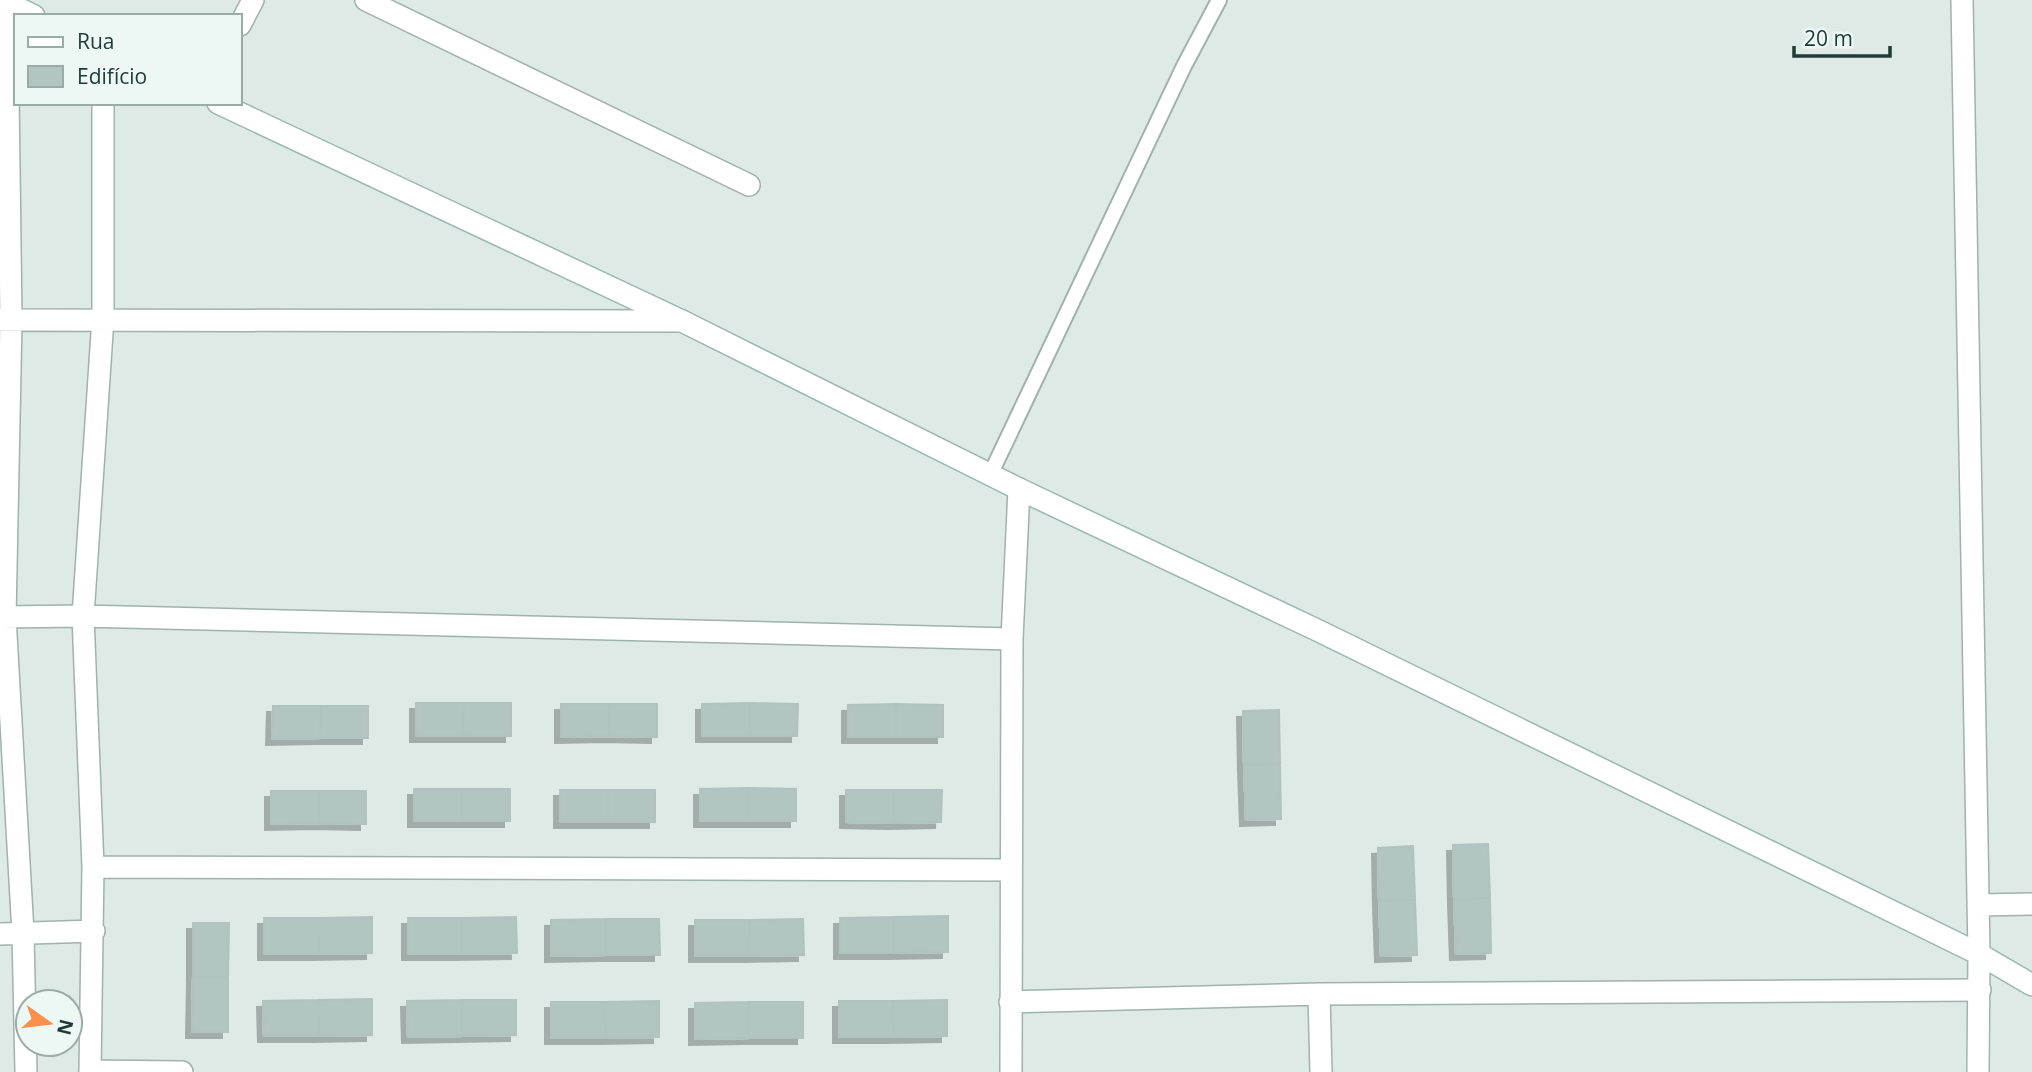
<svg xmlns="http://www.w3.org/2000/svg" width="2032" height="1072" viewBox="0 0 2032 1072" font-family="'Open Sans',sans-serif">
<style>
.building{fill:#b2c5c0;stroke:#afc4be;stroke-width:2;filter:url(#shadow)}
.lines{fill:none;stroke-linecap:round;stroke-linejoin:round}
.lane-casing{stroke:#a0b2ae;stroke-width:18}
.street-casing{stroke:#a0b2ae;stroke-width:24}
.secondary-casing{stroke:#9bb7b1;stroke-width:24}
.lane{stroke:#fff;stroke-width:14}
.street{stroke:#fff;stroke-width:21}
.secondary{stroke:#fff;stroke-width:21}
</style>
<defs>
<filter id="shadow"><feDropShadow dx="-6" dy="6" stdDeviation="0" flood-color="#0004"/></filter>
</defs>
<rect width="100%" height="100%" fill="#ddeae6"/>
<!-- building -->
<path class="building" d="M416,703H464L463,736H416Z
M464,703H511V736H463Z
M750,703V736H702V704Z
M750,703L798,704L797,736H750Z
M561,704H609V736L561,737Z
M609,704H657V737L609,736Z
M896,704L943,705V737H896Z
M896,704V737H848V705Z
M273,706H321L320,738L272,739Z
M321,706H368V738H320Z
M1279,710L1280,764L1244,765L1243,711Z
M1280,764L1281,819L1246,820L1244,765Z
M749,788V821H700V789Z
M749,788L796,789V821H749Z
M414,789H462V821H414Z
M462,789H510V821H462Z
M560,790H608V822H560Z
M608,790H655V822H608Z
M846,790H894V823L846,822Z
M894,790H942L941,822L894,823Z
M271,791H319V823L271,824Z
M319,791H366V824L319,823Z
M1488,844L1490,898L1454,899L1453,845Z
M1413,846L1415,900L1379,901L1378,848Z
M1490,898L1491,953L1456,954L1454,899Z
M1415,900L1417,955L1381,956L1379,901Z
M948,916V952L894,953V917Z
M372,917V953L319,954L318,918Z
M516,917L517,953L462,954V918Z
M894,917V953H840V918Z
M264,918H318L319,954H264Z
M408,918H462V954H408Z
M606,919V955L551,956V920Z
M606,919H659L660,955H606Z
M803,919L804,955L749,956L750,920Z
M695,920H750L749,956H695Z
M193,923H229L228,977H193Z
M193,977H228V1032H192Z
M372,999V1035L319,1036L318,1000Z
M318,1000L319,1036H264L263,1001Z
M462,1000V1036L408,1037L407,1001Z
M462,1000H516V1035L462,1036Z
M947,1000V1036L894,1037L893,1001Z
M659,1001V1037L606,1038L605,1002Z
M839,1001H893L894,1037H839Z
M551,1002H605L606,1038H551Z
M749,1002V1038L695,1039V1003Z
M749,1002H803V1038H749Z"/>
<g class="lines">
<defs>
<path id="lane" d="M991,473L1184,66L1219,0"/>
<path id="street" d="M366,0L749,185
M1962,0L1979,954
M7,18L11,320L5,617L23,933L26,1072
M240,25L253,0
M0,320L682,321
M0,617L83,616L1012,639
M93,867L1010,870
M1979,905L2032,904
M0,934L94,931
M1319,994L1321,1072
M1010,1002L1319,994L1980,990
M90,1071L182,1072
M90,1072L93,867L83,616L103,318V103
M1011,1072L1012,639L1019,489"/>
<path id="secondary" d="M2,0L34,16
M218,103L682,321L1019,489L1319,631L1979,954L2032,985
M1978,1072L1979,954"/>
</defs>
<!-- lane casing -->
<use href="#lane" class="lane-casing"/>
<!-- street casing -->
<use href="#street" class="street-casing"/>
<!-- secondary casing -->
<use href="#secondary" class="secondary-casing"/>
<!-- lane -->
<use href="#lane" class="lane"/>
<!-- street -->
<use href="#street" class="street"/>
<!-- secondary -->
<use href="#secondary" class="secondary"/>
</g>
<!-- legend -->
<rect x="14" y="14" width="228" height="91" fill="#edf7f4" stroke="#9aaca8" stroke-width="2"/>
<rect x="28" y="37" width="35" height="10" fill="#ffffff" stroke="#9aaca8" stroke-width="2"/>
<text x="77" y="49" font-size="21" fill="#1e3b37">Rua</text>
<rect x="28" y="66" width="35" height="21" fill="#b2c5c0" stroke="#9aaca8" stroke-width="2"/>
<text x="77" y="84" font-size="21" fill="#1e3b37">Edifício</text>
<!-- north arrow -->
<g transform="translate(49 1023) rotate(104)"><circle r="33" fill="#edf7f4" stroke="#9aaca8" stroke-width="2"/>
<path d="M0-5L12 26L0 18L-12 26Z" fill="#fc8f49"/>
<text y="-10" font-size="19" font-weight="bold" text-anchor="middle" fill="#1e3b37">N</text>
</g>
<!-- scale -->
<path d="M1794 46v10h96v-10" fill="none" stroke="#1e3b37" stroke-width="3.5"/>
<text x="1804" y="46" font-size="21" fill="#1e3b37" stroke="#edf7f4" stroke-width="5" paint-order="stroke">20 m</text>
</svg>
